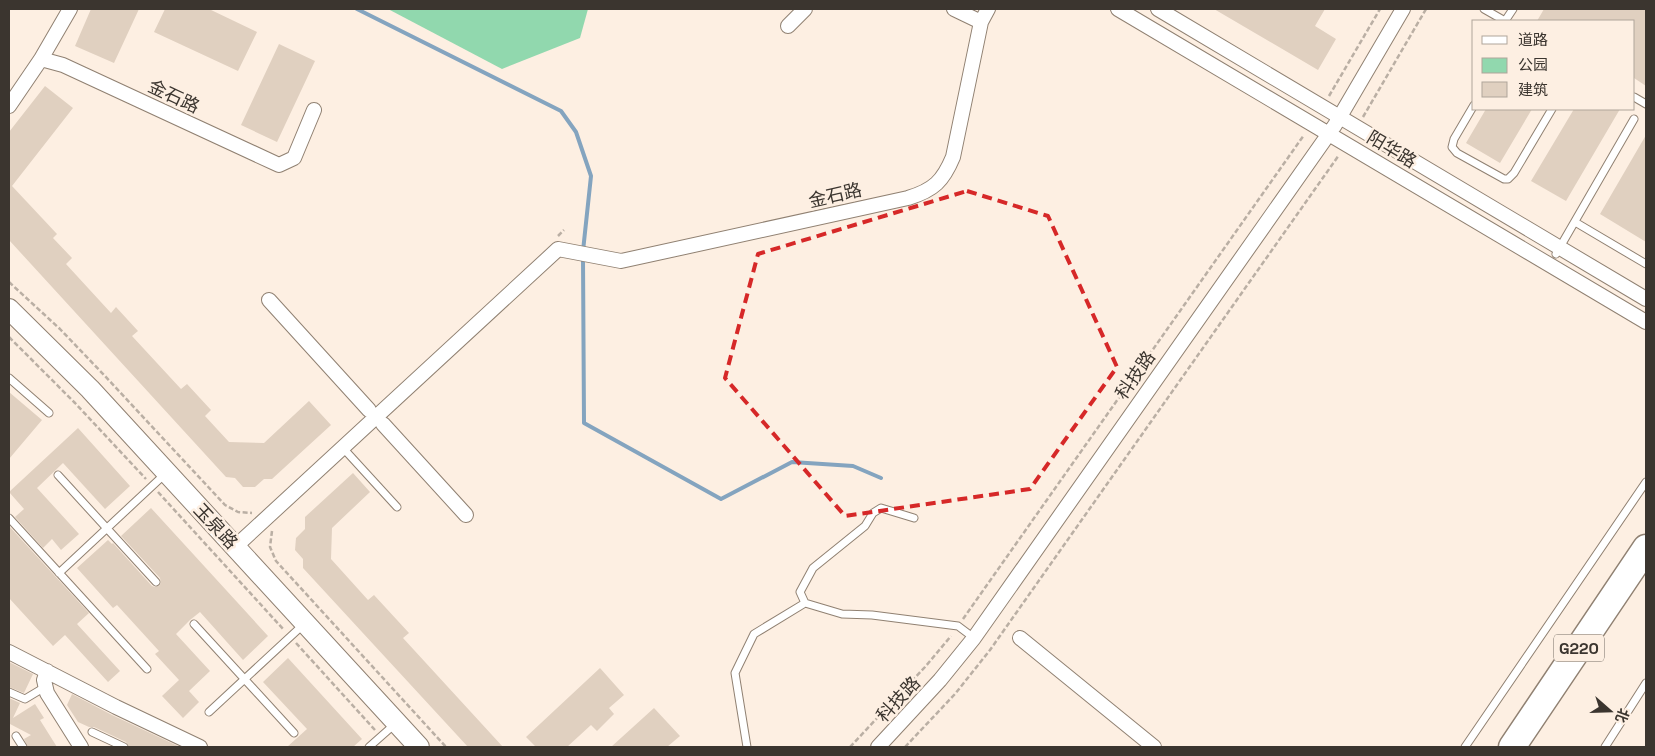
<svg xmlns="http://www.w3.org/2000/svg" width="1655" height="756" viewBox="0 0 1655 756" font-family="'Space Grotesk','Noto Sans SC',sans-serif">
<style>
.green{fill:#91d8ae}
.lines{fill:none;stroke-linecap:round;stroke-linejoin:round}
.stream{stroke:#84a4bf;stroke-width:4}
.building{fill:#e0d0c0}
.lane-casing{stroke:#908172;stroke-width:9}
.street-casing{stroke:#908172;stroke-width:16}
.secondary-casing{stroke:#908172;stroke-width:22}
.highway-casing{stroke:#908172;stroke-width:29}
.path{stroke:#baafa4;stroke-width:2.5;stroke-dasharray:5 2.5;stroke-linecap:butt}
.lane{stroke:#fff;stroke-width:7}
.street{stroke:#fff;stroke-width:14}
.secondary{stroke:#fff;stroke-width:20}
.highway{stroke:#fff;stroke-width:26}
.marked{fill:none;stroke:#d62828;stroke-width:4;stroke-dasharray:10 6;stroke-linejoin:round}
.labels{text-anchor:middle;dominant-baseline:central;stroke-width:5;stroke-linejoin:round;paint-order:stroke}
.shield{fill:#fdefe2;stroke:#756d65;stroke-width:1}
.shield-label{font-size:16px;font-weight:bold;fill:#3b352f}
.street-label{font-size:18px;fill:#3b352f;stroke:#fdefe2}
</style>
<rect width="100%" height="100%" fill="#fdefe2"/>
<!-- green -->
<path class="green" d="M388,9H588L580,38L502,69Z"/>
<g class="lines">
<!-- stream -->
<path class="stream" d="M357,9L561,111L576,132L591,176L583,251
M583,258L584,423L721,499L792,462L853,466L881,478"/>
</g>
<!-- building -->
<path class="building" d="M91,9H139L114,63L75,46Z
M165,9H209L257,32L238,71L154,32Z
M1214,9H1325L1315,26L1336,39L1318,70Z
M1544,9H1646V86L1634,78V21H1537Z
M279,44L315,61L277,142L241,125Z
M45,86L73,108L12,186L57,234L53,238L72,258L66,264L111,313L116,307L138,331L132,336L181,389L187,384L211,410L205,416L229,442L264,443L309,401L331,425L272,479H264L255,487H243L235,478L226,477L9,240V132Z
M1486,109H1532L1500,163L1466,143Z
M1574,109H1620L1566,201L1531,181Z
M1646,135V242L1600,214Z
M9,392L42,420L9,459Z
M78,428L130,486L105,509L63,463L37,488L79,534L61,550L52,539L43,548L15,517L24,509L9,492Z
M353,473L370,492L332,528L331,559L368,600L374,595L409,633L403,638L503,747H468L303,568V559L295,550L296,538L305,529V517Z
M151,508L268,636L243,660L200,612L190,620L176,634L210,671L189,691L199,702L183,718L162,696L179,680L155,654L159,651L117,605L113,608L77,568L108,540L112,544L113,543L152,586L155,587L159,586L161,583L160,578L121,536Z
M9,526L89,613L77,624L120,671L108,682L65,635L53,646L9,598Z
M288,658L362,739L353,747H287L307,729L263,682Z
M9,662L33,674L24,693L9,687Z
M600,668L624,695L609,708L614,714L597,731L591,725L567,747H536L526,737Z
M72,694L112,715L180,747H129L126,742L94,727H89L78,722L67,705Z
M9,698L20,703L13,718L35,704L44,718L40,720L57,747H28L24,739L31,735L10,724L9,726Z
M654,708L680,736L667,747H611Z"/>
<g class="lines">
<defs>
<path id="lane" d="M1484,9L1505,21
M1505,21L1513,9
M1634,97L1646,104
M1474,105L1454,139L1452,147L1457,153L1504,179H1508L1514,173L1552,109
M1575,222L1646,264
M1556,254L1634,119
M9,378L49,413
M343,448L397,507
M58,475L156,582
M9,518L147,669
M59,573L165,474
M805,603L800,592L813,568L865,526L873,513L881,508L914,518
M194,624L294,733
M9,692L25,699L45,687
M209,712L304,624
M92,732L124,747
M16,736L23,747
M369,747L395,724
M747,747L735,673L754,634L805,603L842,614L872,615L958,626L974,638
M1465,747L1646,482
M1605,747L1646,683"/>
<path id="street" d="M954,9L981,22
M1118,9L1646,322
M1158,9L1646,299
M788,26L805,9
M41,59L70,9
M9,106L41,59L63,65L279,165L294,158L314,110
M269,300L369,410
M383,424L466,515
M235,547L558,249L621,261L908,198C934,190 943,181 953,157L981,22L988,9
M1020,638L1154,747
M9,652L116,707L200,747
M47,671L44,680L47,693L81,747
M878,747L940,680L974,638L1335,125L1403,9"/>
<path id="secondary" d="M9,309L90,389L419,747"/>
<path id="highway" d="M1512,747L1646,548"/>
</defs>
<!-- lane casing -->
<use href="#lane" class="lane-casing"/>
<!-- street casing -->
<use href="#street" class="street-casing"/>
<!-- secondary casing -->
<use href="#secondary" class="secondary-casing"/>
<!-- highway casing -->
<use href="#highway" class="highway-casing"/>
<!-- path -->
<path class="path" d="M1329,96L1380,9
M1363,117L1426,9
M558,236L564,230
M9,282L60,329L104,375L225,505L238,512L252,513
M9,337L75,403L146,479
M158,492L284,630
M272,531L270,547L276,561L446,747
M963,619L1304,135
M296,643L375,730
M850,747L925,667L951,636
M905,747L955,694L990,650L1339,155"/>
<!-- lane -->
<use href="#lane" class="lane"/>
<!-- street -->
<use href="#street" class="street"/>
<!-- secondary -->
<use href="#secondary" class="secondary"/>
<!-- highway -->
<use href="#highway" class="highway"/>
</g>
<!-- marked area -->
<path class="marked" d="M967,191L1048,216L1117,367L1030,489L845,516L725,378L758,254Z"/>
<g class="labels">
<!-- shield labels -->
<rect class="shield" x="1554" y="634.5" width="50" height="27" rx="4"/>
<g class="shield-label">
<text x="1579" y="648">G220</text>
</g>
<!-- street labels -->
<g class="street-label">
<text transform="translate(174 96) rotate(25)">金石路</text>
<text transform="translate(1392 149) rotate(31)">阳华路</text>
<text transform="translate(835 195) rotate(-13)">金石路</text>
<text transform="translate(1135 375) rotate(-55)">科技路</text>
<text transform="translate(216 526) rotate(47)">玉泉路</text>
<text transform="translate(898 699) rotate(-47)">科技路</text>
</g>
</g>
<!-- border -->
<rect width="1655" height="756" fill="none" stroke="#3b352f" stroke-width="20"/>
<!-- legend -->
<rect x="1472" y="20" width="162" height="90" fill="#fdefe2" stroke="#afa59a"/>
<rect x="1482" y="36" width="25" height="8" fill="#ffffff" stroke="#afa59a"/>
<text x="1518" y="45" font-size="15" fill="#3b352f">道路</text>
<rect x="1482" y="58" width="25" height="15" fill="#91d8ae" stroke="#afa59a"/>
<text x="1518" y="70" font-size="15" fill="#3b352f">公园</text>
<rect x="1482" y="82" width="25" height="15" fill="#e0d0c0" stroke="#afa59a"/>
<text x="1518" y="95" font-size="15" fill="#3b352f">建筑</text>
<!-- north arrow -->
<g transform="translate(1610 711) rotate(110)" stroke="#fdefe2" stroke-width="4" paint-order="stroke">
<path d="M0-4L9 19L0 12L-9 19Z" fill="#3b352f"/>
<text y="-8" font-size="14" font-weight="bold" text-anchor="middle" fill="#3b352f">北</text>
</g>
</svg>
